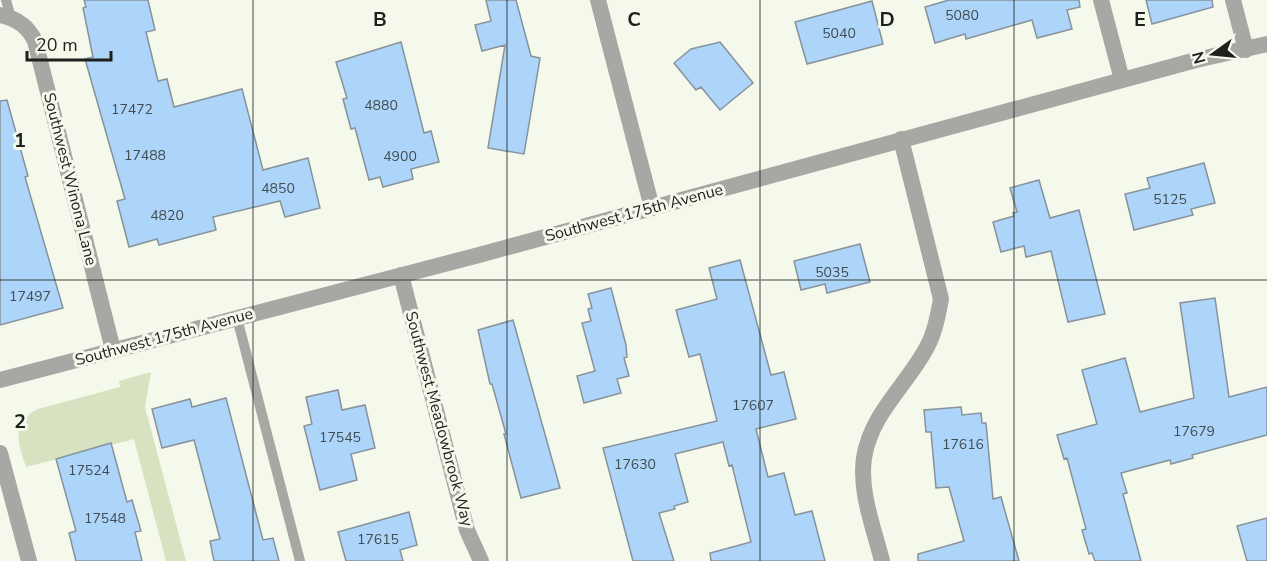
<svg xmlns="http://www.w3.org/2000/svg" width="1267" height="561" viewBox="0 0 1267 561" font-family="'Nunito Sans',sans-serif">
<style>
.green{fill:#d6e2c0}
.building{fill:#add5f9;stroke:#87929b;stroke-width:1.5}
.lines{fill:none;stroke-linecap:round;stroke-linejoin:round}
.service{stroke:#a6a8a3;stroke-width:10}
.minor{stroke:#a6a8a3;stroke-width:16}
.grid{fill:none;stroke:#1e201b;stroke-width:1.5;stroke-opacity:0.55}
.labels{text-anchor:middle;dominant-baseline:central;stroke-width:6;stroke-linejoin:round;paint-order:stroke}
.number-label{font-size:14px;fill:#424d52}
.street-label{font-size:16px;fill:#1e201b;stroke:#f4f9eb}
.grid-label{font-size:20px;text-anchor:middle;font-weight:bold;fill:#1e201b;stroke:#f4f9eb;stroke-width:6;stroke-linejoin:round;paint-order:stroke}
</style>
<rect width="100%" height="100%" fill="#f4f9eb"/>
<!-- green -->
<path class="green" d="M151,372L145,407L186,561H166L134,439L26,467C18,442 10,423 38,409L120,387L119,381Z"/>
<!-- building -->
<path class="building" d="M84,0H148L155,30L146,32L158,81L167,79L174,107L242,89L263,170L308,158L320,208L285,217L280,201L213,217L216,230L159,245L157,239L129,247L117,201L125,199L85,59L93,57L83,8L86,7Z
M486,0H516L531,56L540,58L524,154L488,148L505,45L482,51L475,25L491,21Z
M949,0H1079L1080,7L1067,10L1072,29L1037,38L1032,20L966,39L965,34L935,43L925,7Z
M1146,0H1212L1213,7L1152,24Z
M872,1L883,44L807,64L795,22Z
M401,42L424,133L431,131L439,162L411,169L413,179L383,187L380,177L369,180L355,128L351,129L343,99L347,98L336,62Z
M720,42L753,83L720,110L701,87L696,90L674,63L691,49Z
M7,100L28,176L25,177L63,308L0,325V101Z
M1204,163L1215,203L1191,209L1193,215L1134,230L1125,194L1150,188L1147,178Z
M1039,180L1050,218L1079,210L1105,314L1068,322L1051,251L1026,257L1024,246L1001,252L993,222L1014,216L1013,213L1017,212L1010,188Z
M860,244L870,282L827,293L825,284L801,290L794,261Z
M740,260L771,375L784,372L796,419L756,429L768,477L784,473L795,515L812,511L825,561H711L710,553L751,542L732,465L729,466L723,442L675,454L688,502L674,506L675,509L659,513L674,561H633L603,448L717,421L700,354L689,357L676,310L717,299L709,268Z
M611,288L626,345L627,357L624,358L629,376L617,379L621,393L584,403L577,376L595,371L582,323L591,321L588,309L592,308L588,294Z
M1215,298L1229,397L1267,387V435L1192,455L1193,458L1171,464L1170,460L1121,473L1127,493L1123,494L1141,561H1095L1092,553L1089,554L1082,530L1086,529L1067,458L1064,459L1057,435L1097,424L1082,370L1125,358L1140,412L1194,398L1180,303Z
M513,320L560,488L521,498L504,434H506L492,384H490L478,330Z
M338,390L342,410L365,405L375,448L351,454L357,480L320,490L304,426L312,424L306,397Z
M226,398L263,540L273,538L279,561H214L210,541L220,539L194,440L162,448L152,409L190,399L192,407Z
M961,407L962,415L981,413L982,423H986L993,499L1001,497L1019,561H918V554L964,541L949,487L936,488L931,432H926L924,410Z
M111,443L127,502L132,500L141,531L135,532L142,561H76L69,533L76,531L56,459Z
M409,512L417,545L400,550L403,561H346L338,532Z
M1267,518V561H1247L1237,526Z"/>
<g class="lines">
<!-- service -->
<path class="service" d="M6,0L11,18
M237,318L300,561"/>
<!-- minor -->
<path class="minor" d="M598,0L652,208
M1101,0L1122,80
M1233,0L1246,50
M0,15C16,18 28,26 35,41L113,350
M401,275L467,530L481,561
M0,380L479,255L1196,60L1267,44
M0,453L29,561
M882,561C874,528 859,492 864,458C871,413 907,385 927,347C935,332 938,315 941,299L901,139"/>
</g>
<!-- grid -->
<path class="grid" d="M253,0V561M507,0V561M760,0V561M1014,0V561M0,280H1267"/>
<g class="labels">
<!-- number labels -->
<g class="number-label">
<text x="962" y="15">5080</text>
<text x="839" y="33">5040</text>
<text x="381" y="105">4880</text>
<text x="132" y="109">17472</text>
<text x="145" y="155">17488</text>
<text x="400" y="156">4900</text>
<text x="278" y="188">4850</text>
<text x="1170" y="199">5125</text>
<text x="167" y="215">4820</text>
<text x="832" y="272">5035</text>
<text x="30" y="296">17497</text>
<text x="753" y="405">17607</text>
<text x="1194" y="431">17679</text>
<text x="340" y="437">17545</text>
<text x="963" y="444">17616</text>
<text x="635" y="464">17630</text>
<text x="89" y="470">17524</text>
<text x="105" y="518">17548</text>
<text x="378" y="539">17615</text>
</g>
<!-- street labels -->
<g class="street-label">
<text transform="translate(70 179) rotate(76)">Southwest Winona Lane</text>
<text transform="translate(634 213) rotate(-15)">Southwest 175th Avenue</text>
<text transform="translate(164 337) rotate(-15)">Southwest 175th Avenue</text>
<text transform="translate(439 419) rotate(75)">Southwest Meadowbrook Way</text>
</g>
</g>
<g class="grid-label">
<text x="380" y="26">B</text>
<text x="634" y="26">C</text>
<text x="887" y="26">D</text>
<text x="1140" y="26">E</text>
<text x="20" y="147">1</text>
<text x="20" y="428">2</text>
</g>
<!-- north arrow -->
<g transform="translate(1213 54) rotate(255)" stroke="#f4f9eb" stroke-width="4.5" paint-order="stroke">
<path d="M0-4.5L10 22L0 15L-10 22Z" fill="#1e201b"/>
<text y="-9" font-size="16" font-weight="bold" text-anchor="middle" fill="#1e201b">N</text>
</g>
<!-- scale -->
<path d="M27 51v9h84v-9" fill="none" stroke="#1e201b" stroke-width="3"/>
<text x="36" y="51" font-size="18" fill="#1e201b" stroke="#f4f9eb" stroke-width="4.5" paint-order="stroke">20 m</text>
</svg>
